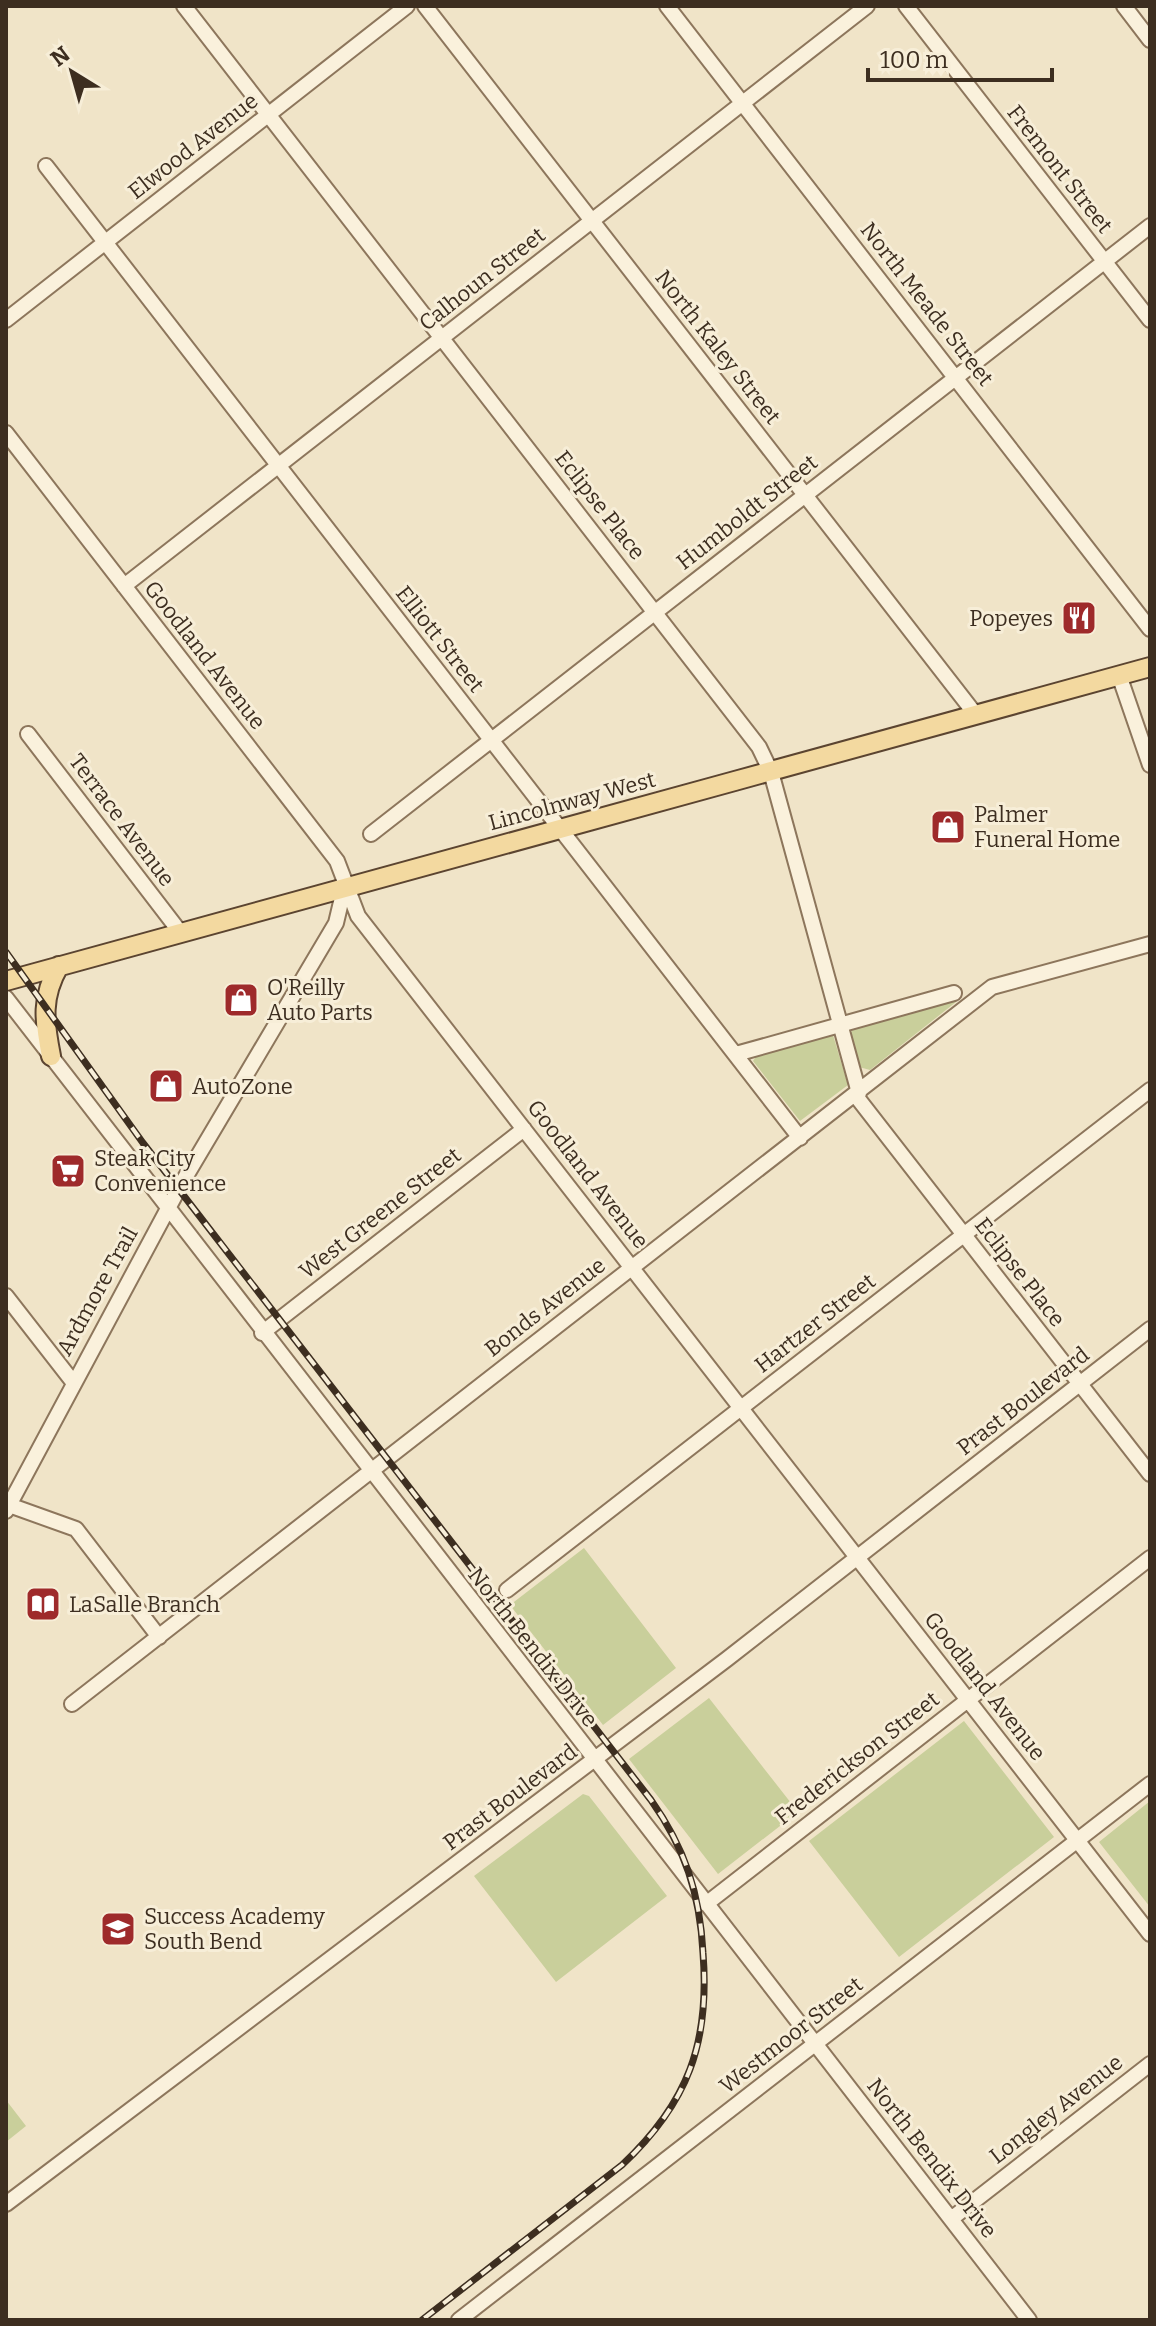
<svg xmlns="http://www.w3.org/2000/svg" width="1156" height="2326" viewBox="0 0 1156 2326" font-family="Bitter,serif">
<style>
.green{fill:#c9cf9b}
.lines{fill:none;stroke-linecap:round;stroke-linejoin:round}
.minor-casing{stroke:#8d765c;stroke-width:18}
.major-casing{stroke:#5b4430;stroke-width:22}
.minor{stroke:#faf1dc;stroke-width:14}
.major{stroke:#f3d9a0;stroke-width:18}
.rail-casing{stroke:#3d2e20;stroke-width:7}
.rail{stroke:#f7eed8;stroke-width:4;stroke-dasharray:12;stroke-linecap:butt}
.labels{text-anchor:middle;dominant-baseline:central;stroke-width:6;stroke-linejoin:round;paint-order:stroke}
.street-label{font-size:22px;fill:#3d2e20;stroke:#f7eed8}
.poi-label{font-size:22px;fill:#3d2e20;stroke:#f7eed8;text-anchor:start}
</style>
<rect width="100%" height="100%" fill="#f0e4c8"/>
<!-- green -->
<path class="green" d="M955,999L956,1002L870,1070L859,1067L850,1034L853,1029Z
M833,1035L848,1085L800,1121L753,1061L758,1054Z
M584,1548L676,1668L603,1725L510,1605Z
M709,1698L798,1812L718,1874L629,1759Z
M964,1721L1054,1837L899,1957L809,1841Z
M583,1794L589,1796L667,1896L556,1982L474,1876Z
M1150,1801V1907L1099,1842Z
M6,2100L26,2126L6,2142Z"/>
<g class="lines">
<defs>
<path id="minor" d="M184,6L759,747L771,772L859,1093
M425,6L976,715
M667,6L1150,629
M906,6L1150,320
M1124,6L1150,40
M46,166L800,1138
M6,320L407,6
M6,433L337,861L358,916L1150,1934
M124,586L867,6
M1119,675L1150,765
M28,734L180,932
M371,834L1150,226
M6,998L1029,2320
M736,1054L954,993
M856,1096L1150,1474
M6,1296L73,1382
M262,1333L524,1129
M9,1505L76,1529L159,1637
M6,1511L179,1188L336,923L345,885
M507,1590L1150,1090
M72,1704L992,987L1150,944
M706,1904L1150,1558
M6,2204L727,1659L1150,1329
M951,2219L1150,2064
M459,2320L1150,1784"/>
<path id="major" d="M6,981C387,874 769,773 1150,667
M51,1056C44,1021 41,997 59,966"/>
</defs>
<!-- minor casing -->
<use href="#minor" class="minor-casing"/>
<!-- major casing -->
<use href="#major" class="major-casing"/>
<!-- minor -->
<use href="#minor" class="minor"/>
<!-- major -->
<use href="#major" class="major"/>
<defs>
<path id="rail" d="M6,952L143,1143L651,1800C685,1848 700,1894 703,1953C710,2043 688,2103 622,2165L422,2320"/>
</defs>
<!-- rail casing -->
<use href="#rail" class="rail-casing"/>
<!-- rail -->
<use href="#rail" class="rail"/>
</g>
<!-- icons -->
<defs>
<symbol id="restaurant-square" viewBox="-11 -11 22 22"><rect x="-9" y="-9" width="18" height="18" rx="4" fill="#9e2a2b" stroke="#f7eed8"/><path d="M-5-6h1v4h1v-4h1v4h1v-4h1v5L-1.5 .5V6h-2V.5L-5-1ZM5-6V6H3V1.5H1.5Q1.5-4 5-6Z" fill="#fff"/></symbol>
<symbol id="shop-square" viewBox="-11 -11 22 22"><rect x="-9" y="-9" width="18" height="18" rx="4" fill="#9e2a2b" stroke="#f7eed8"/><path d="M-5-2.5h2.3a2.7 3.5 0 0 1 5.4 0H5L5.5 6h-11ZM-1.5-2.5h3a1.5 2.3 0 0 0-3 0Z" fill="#fff"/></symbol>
<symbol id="supermarket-square" viewBox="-11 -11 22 22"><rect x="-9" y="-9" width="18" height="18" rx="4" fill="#9e2a2b" stroke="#f7eed8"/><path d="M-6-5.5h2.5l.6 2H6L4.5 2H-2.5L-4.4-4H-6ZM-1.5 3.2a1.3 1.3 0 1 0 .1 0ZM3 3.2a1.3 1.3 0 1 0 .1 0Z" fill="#fff"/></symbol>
<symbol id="library-square" viewBox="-11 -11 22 22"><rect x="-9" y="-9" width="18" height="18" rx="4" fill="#9e2a2b" stroke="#f7eed8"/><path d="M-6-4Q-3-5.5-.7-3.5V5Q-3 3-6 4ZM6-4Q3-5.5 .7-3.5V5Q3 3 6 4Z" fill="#fff"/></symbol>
<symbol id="school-square" viewBox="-11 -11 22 22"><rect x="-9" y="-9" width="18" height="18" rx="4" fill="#9e2a2b" stroke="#f7eed8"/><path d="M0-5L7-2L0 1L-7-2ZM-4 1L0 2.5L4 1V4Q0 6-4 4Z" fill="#fff"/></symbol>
</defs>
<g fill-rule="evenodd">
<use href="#restaurant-square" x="1059" y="598" width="40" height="40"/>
<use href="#shop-square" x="928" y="807" width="40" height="40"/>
<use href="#shop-square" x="221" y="980" width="40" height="40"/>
<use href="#shop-square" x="146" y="1066" width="40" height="40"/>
<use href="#supermarket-square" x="48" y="1151" width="40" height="40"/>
<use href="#library-square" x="23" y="1584" width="40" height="40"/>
<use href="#school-square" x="98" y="1909" width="40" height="40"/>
</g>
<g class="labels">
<!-- street labels -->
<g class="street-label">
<text transform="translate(193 146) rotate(-38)">Elwood Avenue</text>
<text transform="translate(1060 169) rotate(52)">Fremont Street</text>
<text transform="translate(482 279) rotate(-38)">Calhoun Street</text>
<text transform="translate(927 304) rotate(52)">North Meade Street</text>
<text transform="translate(718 347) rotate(52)">North Kaley Street</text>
<text transform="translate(600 505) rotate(52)">Eclipse Place</text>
<text transform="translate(747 512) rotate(-38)">Humboldt Street</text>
<text transform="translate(440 639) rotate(52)">Elliott Street</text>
<text transform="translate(205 655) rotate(52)">Goodland Avenue</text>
<text transform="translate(572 801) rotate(-15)">Lincolnway West</text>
<text transform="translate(122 820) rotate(53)">Terrace Avenue</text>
<text transform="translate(588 1174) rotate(52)">Goodland Avenue</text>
<text transform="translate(380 1213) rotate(-38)">West Greene Street</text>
<text transform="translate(1020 1272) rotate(52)">Eclipse Place</text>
<text transform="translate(97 1291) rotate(-61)">Ardmore Trail</text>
<text transform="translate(545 1307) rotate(-38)">Bonds Avenue</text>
<text transform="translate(815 1323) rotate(-38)">Hartzer Street</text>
<text transform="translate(1023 1401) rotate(-38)">Prast Boulevard</text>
<text transform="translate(533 1647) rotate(52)">North Bendix Drive</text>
<text transform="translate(985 1686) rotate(52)">Goodland Avenue</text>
<text transform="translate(857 1758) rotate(-38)">Frederickson Street</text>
<text transform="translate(510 1797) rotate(-37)">Prast Boulevard</text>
<text transform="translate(791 2035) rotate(-38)">Westmoor Street</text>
<text transform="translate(1056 2109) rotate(-38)">Longley Avenue</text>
<text transform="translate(932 2158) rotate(52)">North Bendix Drive</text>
</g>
<!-- poi labels -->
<g class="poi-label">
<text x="1053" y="618" text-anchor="end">Popeyes</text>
<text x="974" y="814">Palmer<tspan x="974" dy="25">Funeral Home</tspan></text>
<text x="267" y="987">O'Reilly<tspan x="267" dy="25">Auto Parts</tspan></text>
<text x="192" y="1086">AutoZone</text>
<text x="94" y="1158">Steak City<tspan x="94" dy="25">Convenience</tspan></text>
<text x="69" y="1604">LaSalle Branch</text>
<text x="144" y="1916">Success Academy<tspan x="144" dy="25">South Bend</tspan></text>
</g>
</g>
<!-- border -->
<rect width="1156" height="2326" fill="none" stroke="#3d2e20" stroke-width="16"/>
<!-- north arrow -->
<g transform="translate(72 72) rotate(323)" stroke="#f7eed8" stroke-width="6" paint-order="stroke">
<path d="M0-6L14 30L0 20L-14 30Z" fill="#3d2e20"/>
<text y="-12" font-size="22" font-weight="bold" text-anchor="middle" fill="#3d2e20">N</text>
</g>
<!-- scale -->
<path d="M868 68v12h184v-12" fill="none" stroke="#3d2e20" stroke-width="4"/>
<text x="880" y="68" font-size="24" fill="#3d2e20" stroke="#f7eed8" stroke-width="6" paint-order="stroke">100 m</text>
</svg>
